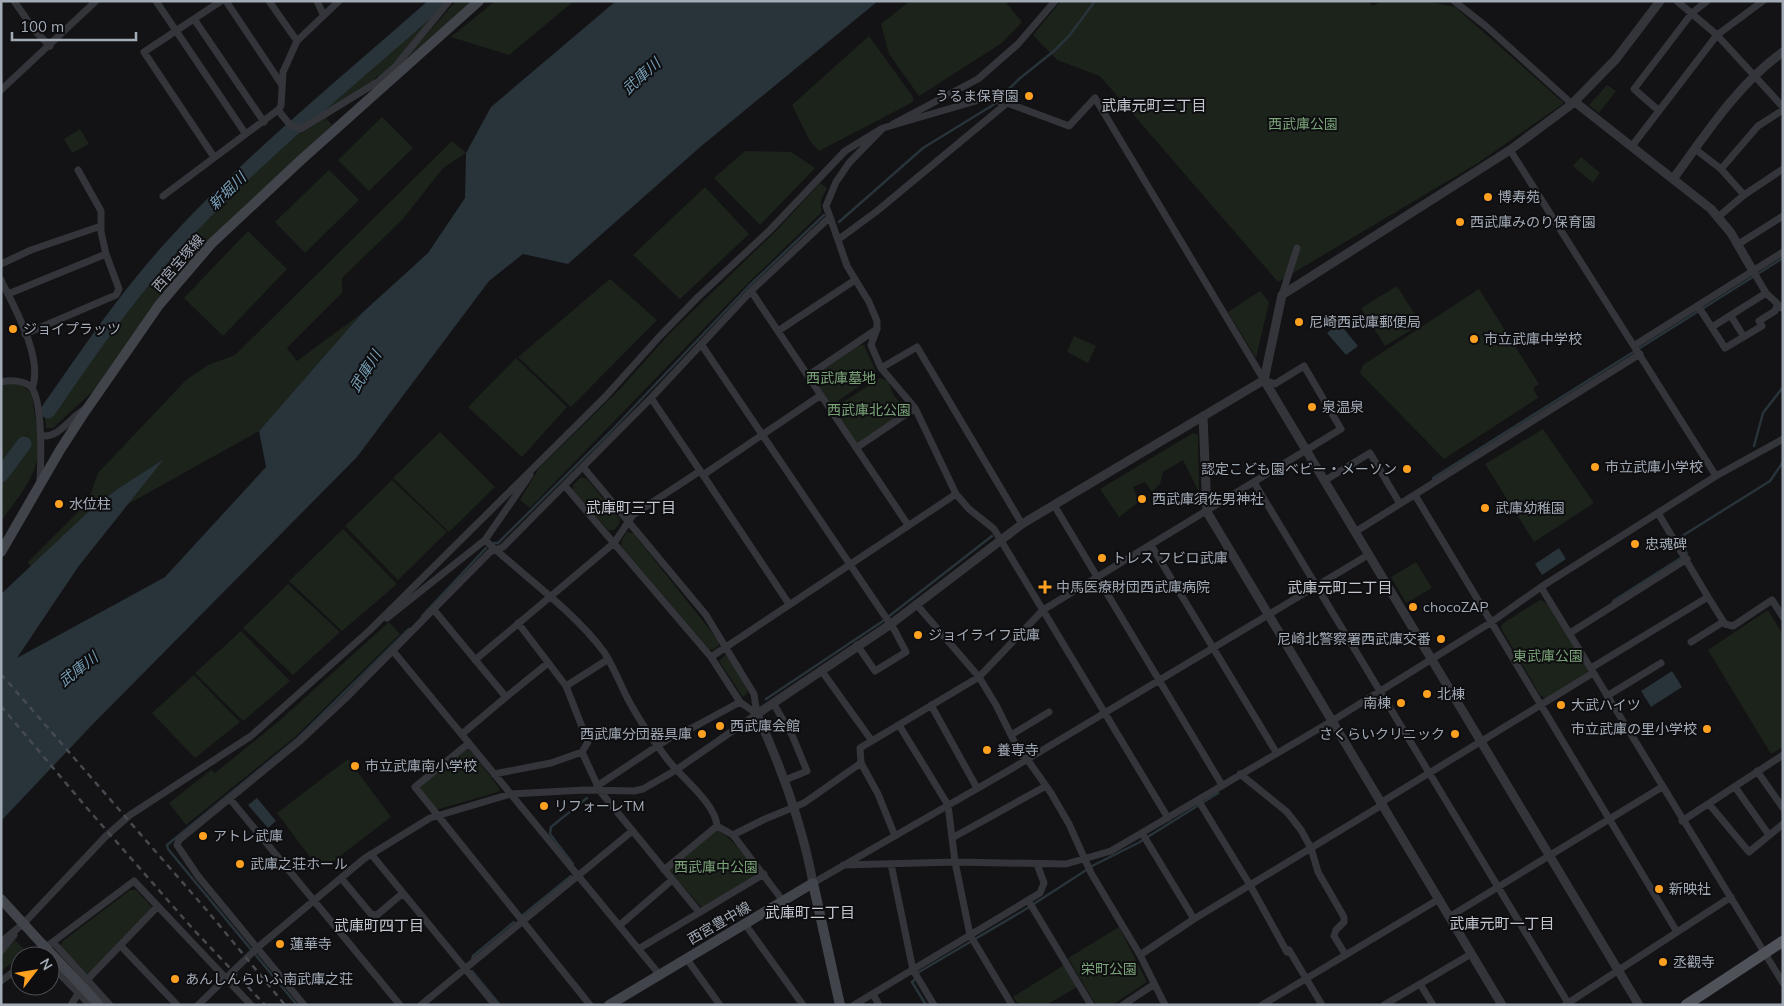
<svg xmlns="http://www.w3.org/2000/svg" width="1784" height="1006" viewBox="0 0 1784 1006" font-family="Mulish,'Noto Sans JP',sans-serif">
<style>
.green{fill:#1b231b}
.water{fill:#28333a}
.lines{fill:none;stroke-linecap:round;stroke-linejoin:round}
.stream{stroke:#28333a;stroke-width:2.5}
.river{stroke:#28333a;stroke-width:15}
.minor{stroke:#34353a;stroke-width:7}
.tertiary{stroke:#34353a;stroke-width:9}
.secondary{stroke:#41444a;stroke-width:10}
.primary{stroke:#4f5259;stroke-width:11}
.rail{stroke:#46494f;stroke-width:2.5;stroke-dasharray:6 5;stroke-linecap:butt}
.secondary-bridge{stroke:#41444a;stroke-width:10}
.poi-dot{fill:#ffa021;stroke:#0e0e10;stroke-width:2}
.labels{text-anchor:middle;dominant-baseline:central;stroke-width:4;stroke-linejoin:round;paint-order:stroke}
.poi-label{font-size:14px;fill:#a3abb7;stroke:#0e0e10;text-anchor:start}
.park-label{font-size:14px;fill:#7aa378;stroke:#0e0e10}
.street-label{font-size:14px;fill:#a3abb7;stroke:#0e0e10}
.water-label{font-size:15px;font-style:italic;fill:#779eb5;stroke:#0e0e10}
.neighbourhood-label{font-size:15px;fill:#c5c9d2;stroke:#0e0e10}
</style>
<rect width="100%" height="100%" fill="#131315"/>
<!-- green -->
<path class="green" d="M441,1H447L393,67L380,78L378,76L374,79L376,82L327,110L325,108Z
M456,1H477L406,63L404,60Z
M495,1H574L509,55L451,37Z
M910,1H1005L1022,22L1002,43L919,96L889,54L881,24Z
M1061,1H1369L1372,6L1382,1H1426L1455,7L1564,103L1478,163L1278,282L1100,76L1057,60L1033,35Z
M869,36L913,97V102L819,151L810,141L792,105Z
M1607,85L1616,91L1599,113L1589,105Z
M382,117L413,148L369,191L338,160Z
M326,118L332,125L232,218L104,381L53,428H46L44,407L129,290L155,257L238,186L295,132L302,133Z
M80,129L89,144L72,153L64,139Z
M452,141L466,153L443,168L403,219L342,278V293L287,348L297,361L362,313L259,431L128,504L162,461L116,490L31,567L28,562L88,502L98,473L186,380L208,365L235,355Z
M745,151L791,152L815,168L760,225L714,178Z
M1581,157L1600,173L1593,183L1573,166Z
M329,170L359,200L305,253L275,222Z
M820,183L827,188L821,200V213L745,286L530,508L520,500L539,468L619,390L672,331L778,229Z
M705,187L749,234L680,299L633,255Z
M248,231L287,269L223,336L184,298Z
M610,279L657,320L571,407L518,357Z
M1397,286L1421,324L1385,346L1361,308Z
M1479,289L1539,384L1533,388L1538,398L1444,459L1360,373L1363,365Z
M1260,291L1269,302L1256,358L1228,312Z
M1074,336L1096,346L1088,363L1067,352Z
M860,345H864L877,374L832,405L815,379L816,374Z
M516,358L567,407L522,457L468,407Z
M880,378L888,381L894,396L907,409L857,443L834,408Z
M8,383L22,385L32,394C34,415 42,443 36,464C30,485 14,503 1,521V479L31,428L3,468L1,460V386Z
M1543,429L1594,503L1534,542L1485,464Z
M440,432L495,487L449,532L393,478Z
M1193,433L1198,435L1199,492L1183,460L1163,472L1160,484L1152,492L1145,482L1133,487L1139,502L1119,517L1100,489Z
M581,477L587,479L620,519L619,524L614,530H608L573,490V485Z
M392,480L447,532L398,580L345,526Z
M343,529L397,584L342,631L289,581Z
M627,532L633,533L718,640L719,645L713,650L709,649L621,546L622,540Z
M1416,562L1432,588L1406,603L1391,577Z
M288,584L340,632L293,675L243,628Z
M1540,600L1547,603L1588,669L1587,673L1545,698L1540,695L1501,628L1502,624Z
M1768,610L1783,635V747L1771,754L1708,650Z
M389,622L400,634L295,737L186,825L169,803L211,770L215,773L278,722Z
M241,631L290,681L243,721L195,673Z
M725,655L729,656L748,692L743,697L719,661Z
M194,675L240,722L195,758L152,713Z
M467,749L470,750L500,789L498,792L436,810L418,789Z
M348,759L391,817L331,863L312,860L277,813Z
M716,830C727,832 750,862 758,872L757,876L702,908L670,872V869Z
M130,890H136L152,907L149,912L89,974H85L60,946L63,941Z
M1119,927L1147,982L1112,1005H1096L1068,958Z
M15,940L27,952L1,971V955Z
M1064,965L1077,987L1046,1005H1019L1013,997Z"/>
<!-- water -->
<path class="water" d="M616,1H878L699,148L568,264L523,254L489,281L357,457L91,726L1,821V594L85,515L116,490L164,459L78,567L17,658L165,577L266,467L259,431L362,313L428,253L465,198L466,153L491,107Z
M1339,323L1358,346L1346,355L1327,333Z
M1559,548L1566,559L1542,575L1535,564Z
M1672,671L1682,687L1651,707L1641,691Z
M257,798L276,821L268,828L248,805Z"/>
<g class="lines">
<!-- stream -->
<path class="stream" d="M839,222L923,148L993,105L1019,79L1054,51L1069,36L1095,1
M1754,446L1763,413L1783,387
M1433,478L1783,258
M494,543H498L611,431L749,286L824,215
M1613,601L1687,554L1679,538L1770,481L1783,462
M422,616L486,548
M888,617L992,536
M766,699L883,621
M573,864L550,834L551,827L587,798
M523,915L571,876
M472,960L473,956L514,922
M472,971L500,1005
M919,972L1026,909L1094,865L1138,843L1218,793
M914,980L912,982L926,1005
M297,1005L168,849L167,845L298,738L409,629"/>
<!-- river -->
<path class="river" d="M48,411C86,356 124,300 169,250C250,160 348,82 439,1
M1,475L24,444"/>
<!-- minor -->
<path class="minor" d="M14,1L35,31L50,46
M156,1L245,133
M226,1L282,85
M269,1L297,41
M317,1L323,14
M1454,1L1487,27L1572,104
M1677,1L1717,35L1783,107
M194,19L264,122
M1,90L96,1
M278,110L290,125L301,129L379,81L395,67L449,1
M1659,111L1634,89L1692,13L1707,1
M893,124L978,79L1018,44L1055,1
M1632,146L1717,35L1763,1
M1695,149L1721,169L1744,195
M1510,150L1716,476
M214,157L144,52L221,1
M1721,169L1758,126L1783,110
M163,196L278,110L281,106L283,72L297,41L339,1
M1718,217L1744,195L1783,169
M839,239L877,211L1007,103
M1737,245L1783,216
M1,264L31,250L101,226
M1753,271L1766,293L1783,309
M1,280C14,307 44,359 32,388
M751,291L908,525
M8,294L106,254
M1282,295L1297,248
M1698,306L1725,348L1762,326L1759,321L1775,311L1777,306
M1731,316L1744,337
M1712,327L1766,293
M778,331L855,280
M25,334L116,295L119,289L106,254L101,232V211L78,170
M701,344L895,631L906,652L875,671L857,645
M1635,345L1783,252
M881,368L917,347L1022,524
M809,375L877,329
M1,382C10,380 24,380 31,387C43,400 41,463 40,481
M651,398L703,475L821,395
M41,436C61,438 70,416 87,408
M856,448L915,408
M583,467L706,615L754,694L757,714
M703,475L789,604
M1324,481L1370,453L1400,504
M1255,484L1568,1003
M565,486L711,657L740,702L757,714
M1415,495L1677,932
M1054,505L1222,785
M1355,532L1640,354
M485,540C522,575 574,611 604,652C614,667 621,687 630,703C641,723 654,742 668,760C682,778 716,804 717,826L733,835L783,901
M1151,545L1276,752
M1541,587L1783,983
M1708,597L1725,624L1733,626L1772,600L1783,617
M916,604L979,677L996,705L1021,755L1027,759L1051,793L1069,824L1091,873L1140,955L1165,1005
M434,610L506,697L462,734
M387,618L485,540L530,475
M518,623L566,686L588,742L582,752L600,791L699,912
M1570,633L1687,559
M1691,642L1723,622
M393,651L659,974
M711,657L956,494
M475,660L614,543L633,515L700,471
M1591,668L1708,597L1658,513
M821,670L872,741
M566,686L607,660
M1607,696L1661,663
M506,697L548,663
M773,703L792,735L807,771L785,780
M931,705L977,788
M899,725L948,805L955,862L970,935L1012,1005
M1011,735L1049,712
M469,743L415,787L590,1005
M861,763L878,794L895,836
M1757,771L1783,808
M494,774L551,763L582,752
M1240,774L1287,812L1301,830L1311,848L1318,872L1344,917V922L1336,930L1334,936L1345,954
M597,786L674,735L692,728L740,702
M1735,787L1769,835
M230,799L400,1005
M1198,800L1250,885L1287,952L1289,950L1322,1005
M1709,804L1749,852L1783,824
M1682,821L1783,755
M733,835L765,819L804,803L861,763L860,748L979,677L1043,610L1341,429L1304,366L1275,384L1264,380L1095,98L1069,126L1007,103L986,98L883,128L849,163L836,182L826,206L830,217
M952,838L1046,786
M371,854L495,1005
M891,864L913,970L934,1005
M843,865L955,862L1066,864L1111,851L1332,721L1490,623L1541,587L1716,476L1783,439
M664,870L717,826
M341,878L371,914L377,915L403,893
M813,883L1006,772L1368,555
M1028,900L1091,1005
M1449,917L1662,787
M1194,919L1382,805L1385,800L1593,673
M745,924L803,1005
M620,925L672,880
M1,942L24,923L106,836L130,815L251,736L370,630L605,397L659,337L698,297L769,231L845,151L881,129
M53,942L110,1005
M121,946L177,1005
M640,948L764,874
M1,951L14,935
M1140,955L1194,919L1142,833
M34,956L134,881L251,1005
M686,958L720,1005
M50,964L90,1005
M1,981L20,967
M1420,984L1433,1005
M873,994L879,1005
M71,1005L87,980L157,907
M198,1005L257,948L365,858L430,818L510,794L585,790L634,791L643,789L676,770L757,714
M304,1005L198,876L177,845L179,840L301,740L346,698L490,552L503,547L651,398L751,291L830,217L847,266L869,302L877,321V329L871,345L881,368L915,408L956,494L969,509L994,529L1168,818
M421,1005L631,832
M854,1005L1040,893L1044,883L1037,864
M1123,1005L1153,985
M1262,1005L1439,899
M1384,1005L1471,954
M1565,1005L1731,897"/>
<!-- tertiary -->
<path class="tertiary" d="M1575,102L1711,209L1731,233L1753,271
M1673,179C1706,134 1737,85 1783,52
M1203,416L1207,512L1502,1005
M813,883C802,823 782,769 757,714L891,624L1022,524L1264,380
M1639,1005L1264,380L1282,295L1510,150L1572,104L1616,59L1660,1"/>
<!-- secondary -->
<path class="secondary" d="M1,552L60,450L82,416L159,305L212,243L301,160L479,1
M1,899L42,944
M92,997L99,1005
M609,1005L813,883L840,1005"/>
<!-- primary -->
<path class="primary" d="M1686,1005L1783,941"/>
<!-- rail -->
<path class="rail" d="M1,674L210,914L285,1005
M1,706L86,807L193,929L265,1005"/>
<!-- secondary-bridge -->
<path class="secondary-bridge" d="M42,944L92,997"/>
</g>
<!-- markers -->
<g class="poi-dot">
<circle cx="1029" cy="96" r="5"/>
<circle cx="1488" cy="197" r="5"/>
<circle cx="1460" cy="222" r="5"/>
<circle cx="1299" cy="322" r="5"/>
<circle cx="13" cy="329" r="5"/>
<circle cx="1474" cy="339" r="5"/>
<circle cx="1312" cy="407" r="5"/>
<circle cx="1595" cy="467" r="5"/>
<circle cx="1407" cy="469" r="5"/>
<circle cx="1142" cy="499" r="5"/>
<circle cx="59" cy="504" r="5"/>
<circle cx="1485" cy="508" r="5"/>
<circle cx="1635" cy="544" r="5"/>
<circle cx="1102" cy="558" r="5"/>
<path d="M1042.5 579.5h5v5h5v5h-5v5h-5v-5h-5v-5h5z"/>
<circle cx="1413" cy="607" r="5"/>
<circle cx="918" cy="635" r="5"/>
<circle cx="1441" cy="639" r="5"/>
<circle cx="1427" cy="694" r="5"/>
<circle cx="1401" cy="703" r="5"/>
<circle cx="1561" cy="705" r="5"/>
<circle cx="720" cy="726" r="5"/>
<circle cx="1707" cy="729" r="5"/>
<circle cx="702" cy="734" r="5"/>
<circle cx="1455" cy="734" r="5"/>
<circle cx="987" cy="750" r="5"/>
<circle cx="355" cy="766" r="5"/>
<circle cx="544" cy="806" r="5"/>
<circle cx="203" cy="836" r="5"/>
<circle cx="240" cy="864" r="5"/>
<circle cx="1659" cy="889" r="5"/>
<circle cx="280" cy="944" r="5"/>
<circle cx="1663" cy="962" r="5"/>
<circle cx="175" cy="979" r="5"/>
</g>
<g class="labels">
<!-- poi labels -->
<g class="poi-label">
<text x="1019" y="96" text-anchor="end">うるま保育園</text>
<text x="1498" y="197">博寿苑</text>
<text x="1470" y="222">西武庫みのり保育園</text>
<text x="1309" y="322">尼崎西武庫郵便局</text>
<text x="23" y="329">ジョイプラッツ</text>
<text x="1484" y="339">市立武庫中学校</text>
<text x="1322" y="407">泉温泉</text>
<text x="1605" y="467">市立武庫小学校</text>
<text x="1397" y="469" text-anchor="end">認定こども園ベビー・メーソン</text>
<text x="1152" y="499">西武庫須佐男神社</text>
<text x="69" y="504">水位柱</text>
<text x="1495" y="508">武庫幼稚園</text>
<text x="1645" y="544">忠魂碑</text>
<text x="1112" y="558">トレス フビロ武庫</text>
<text x="1056" y="587">中馬医療財団西武庫病院</text>
<text x="1423" y="607">chocoZAP</text>
<text x="928" y="635">ジョイライフ武庫</text>
<text x="1431" y="639" text-anchor="end">尼崎北警察署西武庫交番</text>
<text x="1437" y="694">北棟</text>
<text x="1391" y="703" text-anchor="end">南棟</text>
<text x="1571" y="705">大武ハイツ</text>
<text x="730" y="726">西武庫会館</text>
<text x="1697" y="729" text-anchor="end">市立武庫の里小学校</text>
<text x="692" y="734" text-anchor="end">西武庫分団器具庫</text>
<text x="1445" y="734" text-anchor="end">さくらいクリニック</text>
<text x="997" y="750">養専寺</text>
<text x="365" y="766">市立武庫南小学校</text>
<text x="554" y="806">リフォーレTM</text>
<text x="213" y="836">アトレ武庫</text>
<text x="250" y="864">武庫之荘ホール</text>
<text x="1669" y="889">新映社</text>
<text x="290" y="944">蓮華寺</text>
<text x="1673" y="962">丞觀寺</text>
<text x="185" y="979">あんしんらいふ南武庫之荘</text>
</g>
<!-- park labels -->
<g class="park-label">
<text x="1303" y="124">西武庫公園</text>
<text x="841" y="378">西武庫墓地</text>
<text x="869" y="410">西武庫北公園</text>
<text x="1548" y="656">東武庫公園</text>
<text x="716" y="867">西武庫中公園</text>
<text x="1109" y="969">栄町公園</text>
</g>
<!-- street labels -->
<g class="street-label">
<text transform="translate(178 263) rotate(-49)">西宮宝塚線</text>
<text transform="translate(719 923) rotate(-30)">西宮豊中線</text>
</g>
<!-- water labels -->
<g class="water-label">
<text transform="translate(641 76) rotate(-42)">武庫川</text>
<text transform="translate(227 191) rotate(-45)">新堀川</text>
<text transform="translate(365 371) rotate(-58)">武庫川</text>
<text transform="translate(78 669) rotate(-38)">武庫川</text>
</g>
<!-- neighbourhood labels -->
<g class="neighbourhood-label">
<text x="1154" y="105">武庫元町三丁目</text>
<text x="631" y="507">武庫町三丁目</text>
<text x="1340" y="587">武庫元町二丁目</text>
<text x="810" y="912">武庫町二丁目</text>
<text x="1502" y="923">武庫元町一丁目</text>
<text x="379" y="925">武庫町四丁目</text>
</g>
</g>
<!-- border -->
<rect width="1784" height="1006" fill="none" stroke="#a3abb7" stroke-width="5"/>
<!-- north arrow -->
<g transform="translate(35 971) rotate(59)"><circle r="24" fill="#0e0e10" stroke="#4a4d53"/>
<path d="M0-4L9 19L0 12L-9 19Z" fill="#ffa021"/>
<text y="-8" font-size="14" font-weight="bold" text-anchor="middle" fill="#a3abb7">N</text>
</g>
<!-- scale -->
<path d="M12 32v8h124v-8" fill="none" stroke="#a3abb7" stroke-width="2.5"/>
<text x="20" y="32" font-size="15" fill="#a3abb7" stroke="#0e0e10" stroke-width="4" paint-order="stroke">100 m</text>
</svg>
